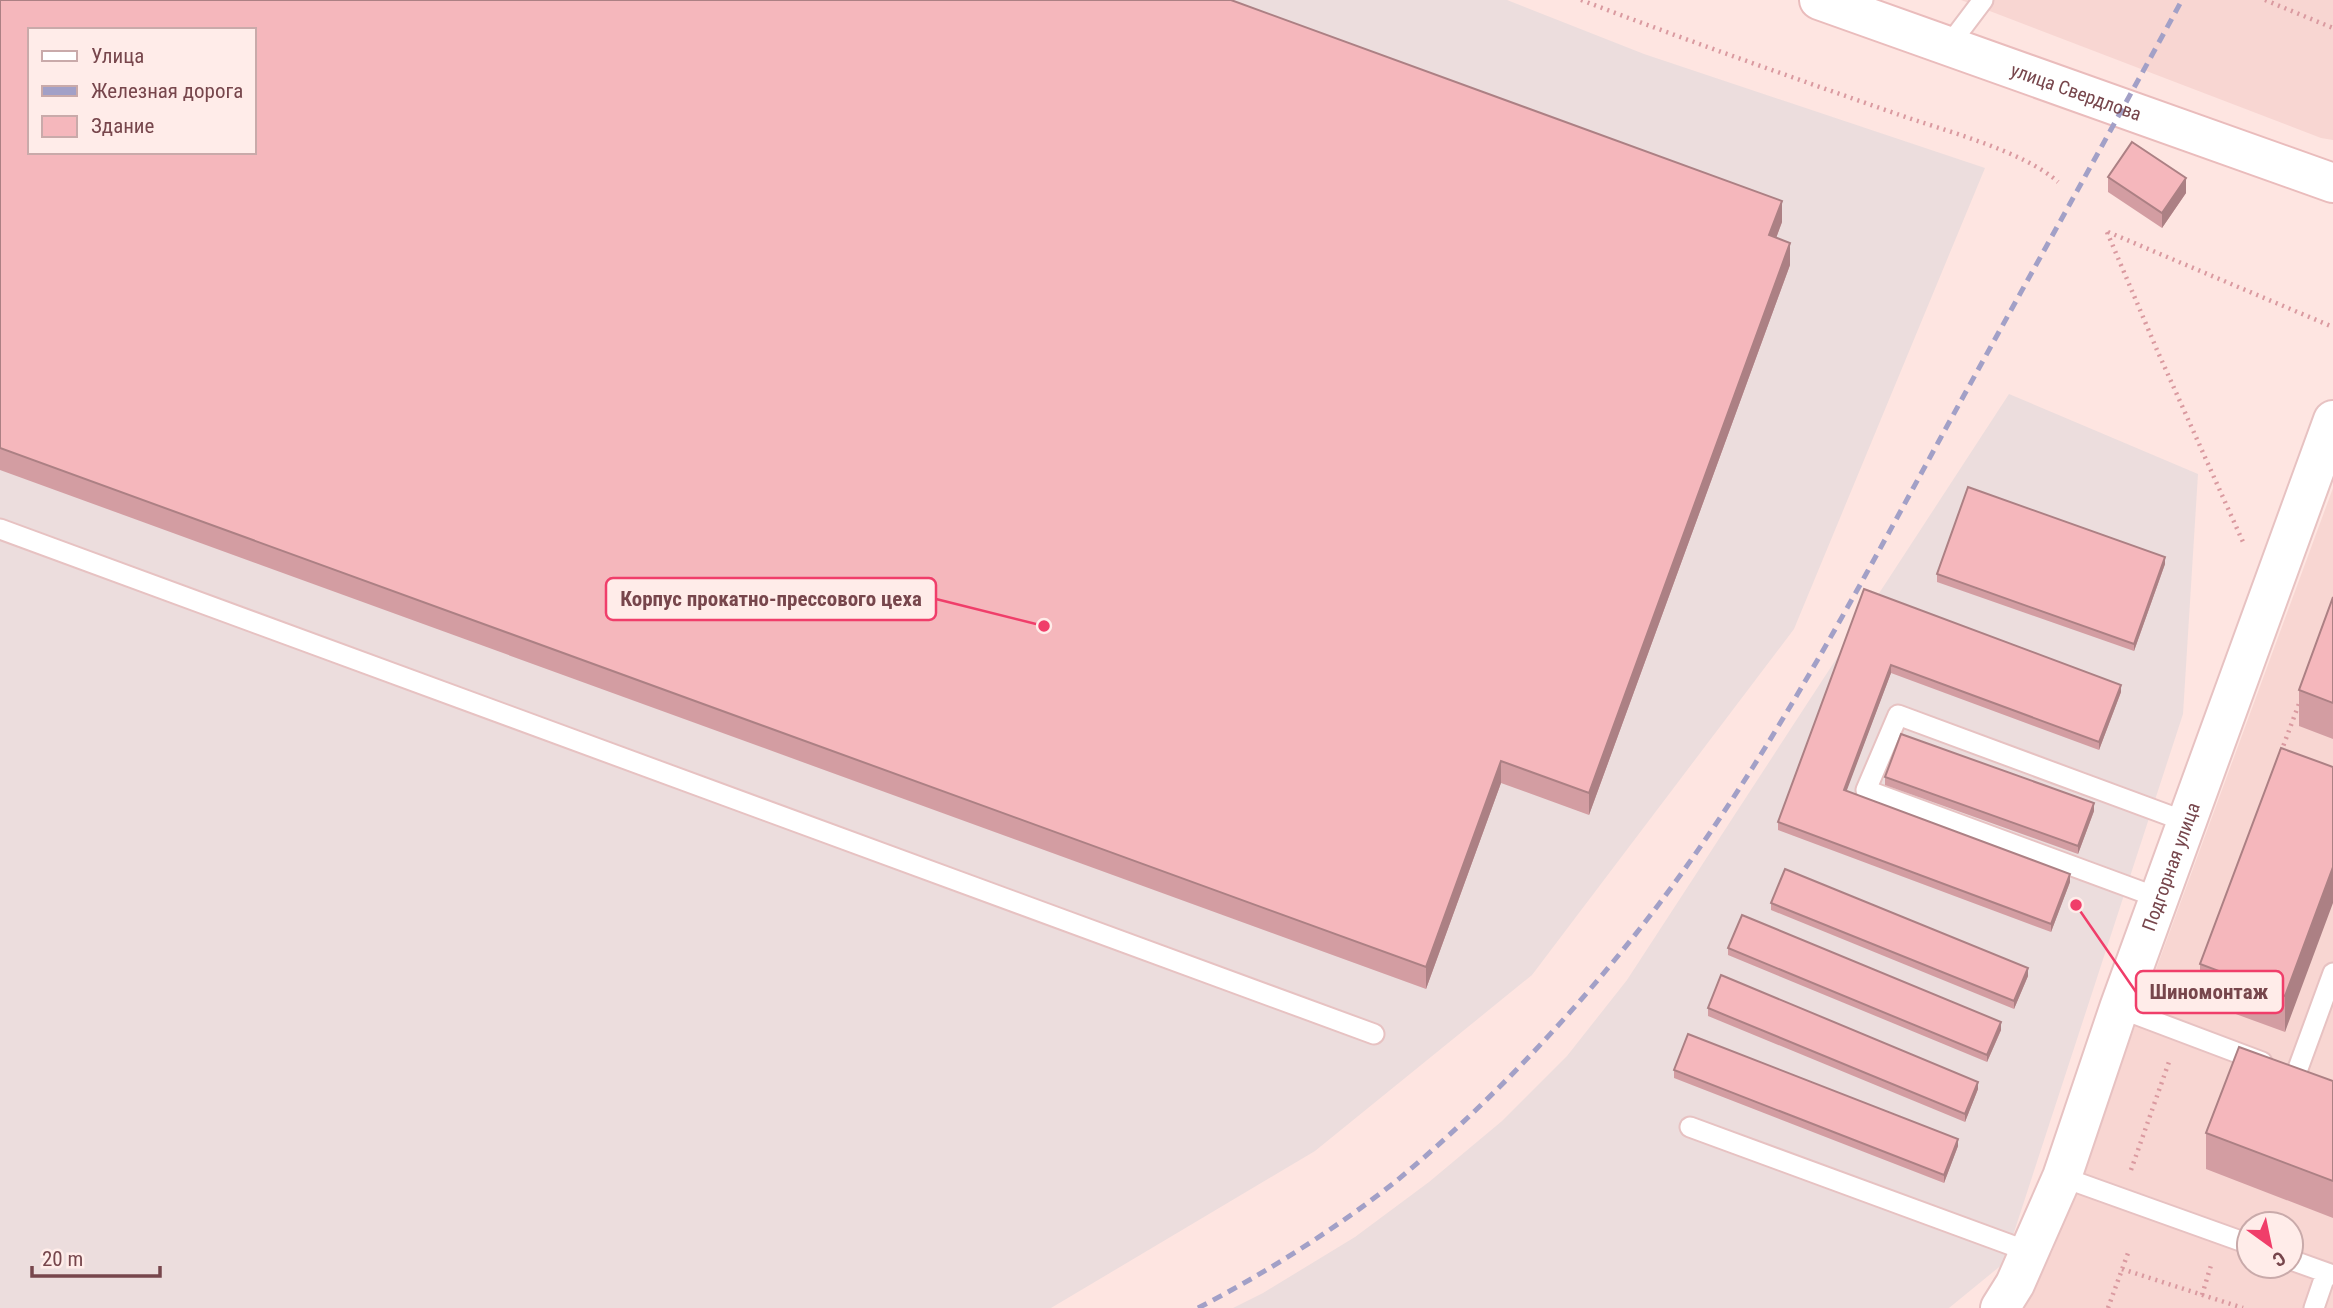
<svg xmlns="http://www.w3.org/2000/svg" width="2333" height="1308" viewBox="0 0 2333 1308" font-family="'Roboto Condensed',sans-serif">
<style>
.residential{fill:#f8d6d2;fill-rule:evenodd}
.industrial{fill:#ecdddd;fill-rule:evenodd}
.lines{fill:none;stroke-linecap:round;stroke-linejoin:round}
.lane-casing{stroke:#e7c2c2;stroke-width:23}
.street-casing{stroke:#e7c2c2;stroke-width:42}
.secondary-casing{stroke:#eabcbc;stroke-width:42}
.path{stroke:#da9aa0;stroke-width:4.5;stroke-dasharray:2 5;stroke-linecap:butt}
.lane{stroke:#fff;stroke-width:19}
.street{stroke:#fff;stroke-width:38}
.secondary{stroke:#fff;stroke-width:38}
.rail{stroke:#a2a0c7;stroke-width:5;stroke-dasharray:10 7;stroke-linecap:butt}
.wall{fill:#d39da2}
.shaded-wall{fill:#ac8084}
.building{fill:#f5b7bc;stroke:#ac8084;stroke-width:2;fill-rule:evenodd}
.labels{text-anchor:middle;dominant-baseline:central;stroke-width:7;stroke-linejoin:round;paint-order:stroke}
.street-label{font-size:19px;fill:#77464c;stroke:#ffece9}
.leader{fill:none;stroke:#f03e6a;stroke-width:2.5}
.callout-dot{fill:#f03e6a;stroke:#ffece9;stroke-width:2.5}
.callout{fill:#ffece9;stroke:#f03e6a;stroke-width:2.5}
.callout-label{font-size:21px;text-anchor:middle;font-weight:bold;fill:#77464c}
</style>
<rect width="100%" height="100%" fill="#fee5e1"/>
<!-- residential -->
<path class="residential" d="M1961,0H2333V140L2321,138Z
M2333,488V1308H2019L2052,1252ZM2249,1224H2291V1266H2249Z"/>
<!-- industrial -->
<path class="industrial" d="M0,0H1507L1644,54L1985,168L1794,629L1532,975L1315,1151L1051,1308H0ZM30,30H254V152H30Z
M2009,394L2198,474L2183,714L2004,1263L1949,1308H1233L1263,1293L1355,1237L1429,1182L1502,1121L1567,1056L1627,980Z"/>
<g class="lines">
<defs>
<path id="lane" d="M1949,45L1983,0
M0,529L1374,1034
M2159,898L1866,790L1898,715L2187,822
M2119,1008L2262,1062
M2296,1074L2333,973
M1690,1127L2030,1252
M2062,1177L2249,1244
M2291,1260L2333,1275
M2314,1308L2326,1273"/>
<g id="street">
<path id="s1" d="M2000,1308L2015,1284L2062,1177L2119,1008L2333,420"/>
</g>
<g id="secondary">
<path id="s2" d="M1819,0L2333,183"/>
</g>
</defs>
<!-- lane casing -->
<use href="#lane" class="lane-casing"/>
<!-- street casing -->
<use href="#street" class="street-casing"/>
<!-- secondary casing -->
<use href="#secondary" class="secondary-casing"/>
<!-- path -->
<path class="path" d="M1581,0C1686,40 1791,77 1897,114C1942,130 2024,151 2058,182
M2265,0L2333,28
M2107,232L2157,350L2243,542
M2108,232L2333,327
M2281,752L2300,701
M2190,1002L2202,970
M2131,1170L2170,1059
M2122,1269L2243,1308
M2202,1295L2212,1262
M2108,1308L2128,1253"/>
<!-- lane -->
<use href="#lane" class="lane"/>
<!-- street -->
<use href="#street" class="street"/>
<!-- secondary -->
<use href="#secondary" class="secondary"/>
<!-- rail -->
<path class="rail" d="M1198,1308C1264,1274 1337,1228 1395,1182C1493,1101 1582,1005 1659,904C1768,759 1853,598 1940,439C2020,293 2102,147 2182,0"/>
</g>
<!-- wall -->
<path class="wall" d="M0,0L1782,222L1776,238L1790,265L1589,815L1501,783L1426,989L0,470Z
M2108,177L2186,193L2162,228L2108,192Z
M2165,564L2134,651L1937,582V574Z
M1864,589L2121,692L2099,750L1891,673L1846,791L2070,882L2051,932L1778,830V822Z
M2333,597V739L2299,726V690Z
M2333,767L2285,1032L2200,1001V964Z
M1885,777L2094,811L2078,854L1885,785Z
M1771,903L2028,976L2014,1009L1771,910Z
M1728,948L2001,1030L1987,1062L1728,955Z
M1708,1008L1978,1089L1965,1122L1708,1016Z
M1674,1070L1958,1146L1944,1183L1674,1078Z
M2333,1081V1218L2206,1169V1133Z"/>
<!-- shaded-wall -->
<path class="shaded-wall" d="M2186,178V193L2162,228V213Z
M1782,201V222L1769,257V235Z
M1790,243V265L1589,815V793Z
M2165,557V564L2134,651V644Z
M1891,665V673L1844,798V790Z
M2121,685V692L2099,750V742Z
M1501,761V783L1426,989V967Z
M2094,803V811L2078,854V846Z
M2333,867V903L2285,1032V996Z
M2070,874V882L2051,932V924Z
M2028,968V976L2014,1009V1001Z
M2001,1022V1030L1987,1062V1055Z
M1978,1082V1089L1965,1122V1114Z
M1958,1139V1146L1944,1183V1175Z"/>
<!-- building -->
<path class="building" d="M0,0H1231L1782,201L1769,235L1790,243L1589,793L1501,761L1426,967L0,448ZM30,30H254V152H30Z
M2132,142L2186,178L2162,213L2108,177Z
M1968,487L2165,557L2134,644L1937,574Z
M1864,589L2121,685L2099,742L1891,665L1844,790L2070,874L2051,924L1778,822Z
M2333,597V703L2299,690Z
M1901,734L2094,803L2078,846L1885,777Z
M2281,748L2333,767V867L2285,996L2200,964Z
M1785,869L2028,968L2014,1001L1771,903Z
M1742,915L2001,1022L1987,1055L1728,948Z
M1721,975L1978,1082L1965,1114L1708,1008Z
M1688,1034L1958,1139L1944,1175L1674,1070Z
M2239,1047L2333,1081V1181L2206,1133Z"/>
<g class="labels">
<!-- street labels -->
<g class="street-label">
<text stroke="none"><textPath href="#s2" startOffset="273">улица Свердлова</textPath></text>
<text stroke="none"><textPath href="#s1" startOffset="474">Подгорная улица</textPath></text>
</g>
</g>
<!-- callouts -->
<path class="leader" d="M1044 626L936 599M2076 905L2136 992"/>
<g class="callout-dot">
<circle cx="1044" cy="626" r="7"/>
<circle cx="2076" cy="905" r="7"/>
</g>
<g class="callout">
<rect x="606" y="578" width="330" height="42" rx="7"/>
<rect x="2136" y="971" width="147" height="42" rx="7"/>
</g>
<g class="callout-label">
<text x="771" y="606">Корпус прокатно-прессового цеха</text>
<text x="2209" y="999">Шиномонтаж</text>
</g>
<!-- legend -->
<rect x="28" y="28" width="228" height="126" fill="#ffece9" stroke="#c9aaaa" stroke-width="2"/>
<rect x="42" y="51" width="35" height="10" fill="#ffffff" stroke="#c9aaaa" stroke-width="2"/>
<text x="91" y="63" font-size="21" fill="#77464c">Улица</text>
<rect x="42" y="86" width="35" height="10" fill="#a2a0c7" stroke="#c9aaaa" stroke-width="2"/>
<text x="91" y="98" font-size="21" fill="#77464c">Железная дорога</text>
<rect x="42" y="116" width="35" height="21" fill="#f5b7bc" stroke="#c9aaaa" stroke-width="2"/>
<text x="91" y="133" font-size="21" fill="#77464c">Здание</text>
<!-- north arrow -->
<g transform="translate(2270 1245) rotate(147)"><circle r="33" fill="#ffece9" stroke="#c9aaaa" stroke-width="2"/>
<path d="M0-5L12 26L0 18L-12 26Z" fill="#f03e6a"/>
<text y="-10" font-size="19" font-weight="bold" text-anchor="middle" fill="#77464c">С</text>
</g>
<!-- scale -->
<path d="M32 1266v10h128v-10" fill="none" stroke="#77464c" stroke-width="3.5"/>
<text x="42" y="1266" font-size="21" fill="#77464c" stroke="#ffece9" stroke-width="5" paint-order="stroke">20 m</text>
</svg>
